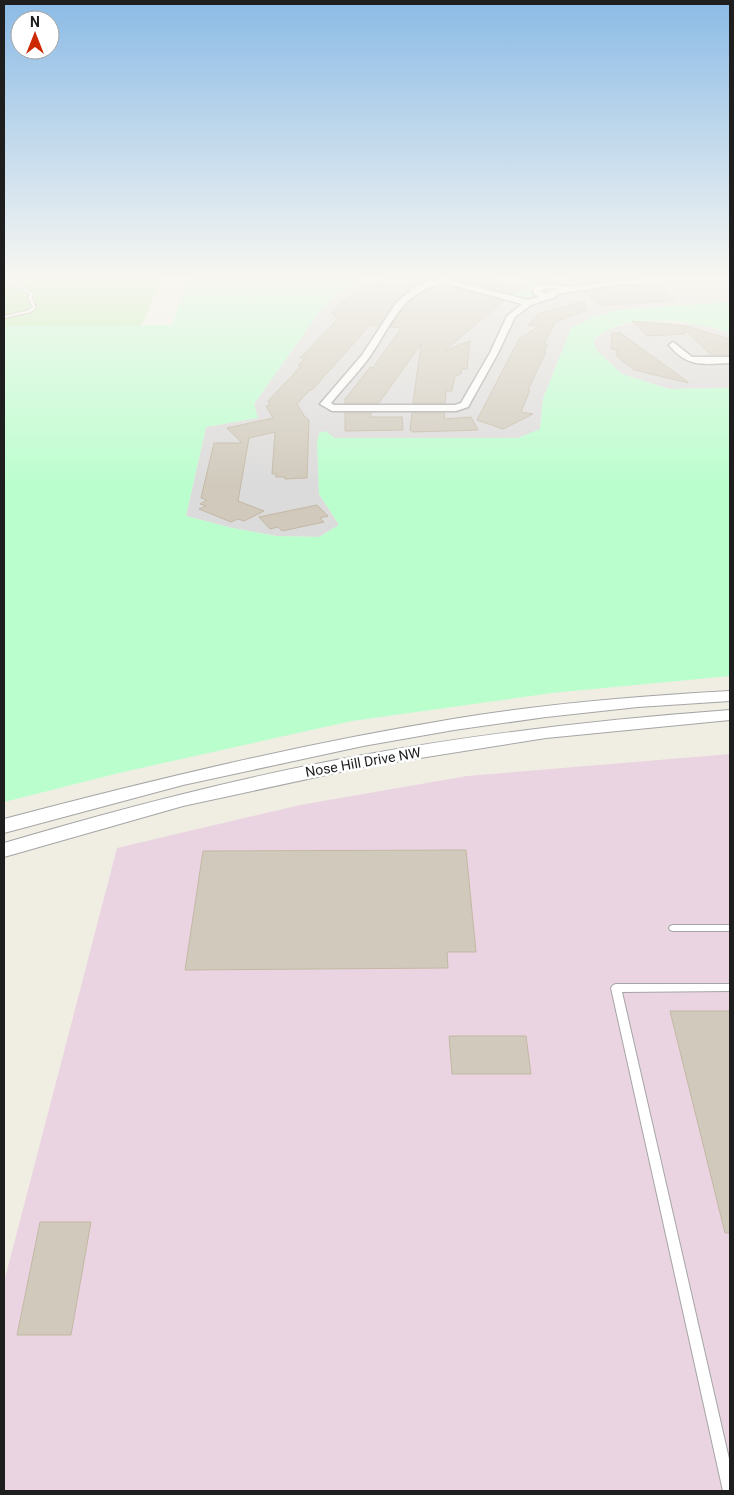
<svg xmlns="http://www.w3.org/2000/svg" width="734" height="1495" viewBox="0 0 734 1495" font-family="Roboto,sans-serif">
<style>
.residential{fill:#dcdbdb}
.industrial{fill:#ead4e1}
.grass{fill:#b9efa4}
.park{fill:#bbfece}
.building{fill:#d0c9bc;stroke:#c3b8a4}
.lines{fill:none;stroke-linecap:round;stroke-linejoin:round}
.service-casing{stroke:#a5a5a5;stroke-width:2}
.minor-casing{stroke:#a5a5a5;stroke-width:3}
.tertiary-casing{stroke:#a5a5a5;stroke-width:2}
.service{fill:#fff;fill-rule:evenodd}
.minor{fill:#fff;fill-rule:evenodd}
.tertiary{fill:#fff;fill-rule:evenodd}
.labels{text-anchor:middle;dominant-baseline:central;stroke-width:5;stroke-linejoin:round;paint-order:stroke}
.street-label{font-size:14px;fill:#1e1e1e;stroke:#fff}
</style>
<rect width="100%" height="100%" fill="#f0eee3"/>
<!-- residential -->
<path class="residential" d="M365,277H517L535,283L511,295L535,296L529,291L530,287L539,284L556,283L550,277H730V302L631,308L591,318L557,363L543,399L540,430L518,438H333L326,431L319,433V494L339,525L319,537L276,536L232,528L186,516L206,427L257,418L254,404L317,315L337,292Z
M654,321L701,325L730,333V388L669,389L622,374L597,351L594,345V340L609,329L635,322Z"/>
<!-- industrial -->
<path class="industrial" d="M730,754V1491H4V1282L117,848L300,805L467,776Z"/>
<!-- grass -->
<path class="grass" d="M4,277H162L141,326H4Z"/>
<!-- park -->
<path class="park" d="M189,277H365L337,292L317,315L254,404L258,418L206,427L186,516L232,528L276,536L319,537L339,525L319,494L317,443L319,433L326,431L334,438H518L540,429L543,399L571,328L591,318L616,310L730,302V333C696,320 622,310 594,340V345L597,351L622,374L669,389L730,388V676L552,693L352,721L119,773L4,802V326L172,325Z
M517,277H550L556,283L539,284L530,287L529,291L536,296L529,298L510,295L534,284Z"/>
<!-- building -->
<path class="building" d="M385,277H481L522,286L512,294L445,277L427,280L414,286L394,302L379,326L370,325L312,390H310L297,404L305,417L309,420L307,478L285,479V477H276V474H272L275,432L249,438L238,501L264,511L244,521L238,519L231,522L199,509L206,506L200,504L207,500L201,498L214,443H242L227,428L273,418L266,406L270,405L268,401L301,366H298L305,358H300L334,323L338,317H334L336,314H331L343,301Z
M568,277H644L646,278L576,284Z
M445,285L504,301L444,351L470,341L467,369H462L461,374L455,376L452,391H446L445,403H413L421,344L379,403H345V399L350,393L370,367L373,368L401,328L390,327L400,313L418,295Z
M655,285L674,300L603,306L584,292L614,287Z
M584,301L587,310L555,322L544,344H548L544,351L546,352L528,390H530L521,412L533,414L503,429L477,420L519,339L539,326L528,325L538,314Z
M632,321L685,326L730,339V343L726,344L730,347V355H711L685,330V334L647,336Z
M619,332L688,382V383L635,370L621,360L616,355L617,350L611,349L612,333L619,334Z
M345,413H372L369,417H402L403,430L345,431Z
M412,413H445L444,419L471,417L478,430L413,432L410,430Z
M317,505L328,516L320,518L324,522L282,531L278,527L270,529L259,517Z
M466,850L476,952H447L448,968L185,970L203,851Z
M670,1011H730V1233H725Z
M449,1036H526L531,1074H452Z
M40,1222H91L71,1335H17Z"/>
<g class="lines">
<defs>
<path id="service" d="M4,277L33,293L32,298L36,308L31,312L4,318V316L29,310L33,307L28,298L30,294L4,279Z
M673,925H730V931H673L670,930L669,928L670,926Z
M616,984H730V991L622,992L730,1463V1491H723L611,988L613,985Z"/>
<path id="minor" d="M694,277H730V279L614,285L557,294L555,297L531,305L515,317L498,353L468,407L456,411H332L320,404L362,355L396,303L415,287L427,282L445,279L528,300L539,297L533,293L534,287L538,285L554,284L569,287L614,281ZM445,283L522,304L507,316L490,353L461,403L455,405H334L331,403C343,388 357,374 368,359C392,326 400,291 445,283ZM554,288L558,289L551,290L546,294L541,292L542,289Z
M673,342L692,357H730V363C703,364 688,368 669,345Z"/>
<path id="tertiary" d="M730,691V701L638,707L546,717L454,730L363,746L183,785L4,833V819C152,780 301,744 453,719C544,704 637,696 730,691Z
M730,710V720L546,738L363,767L183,806L4,857V843C122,808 241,777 363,755C484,733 607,719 730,710Z"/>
</defs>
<!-- service casing -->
<use href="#service" class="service-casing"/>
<!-- minor casing -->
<use href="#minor" class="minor-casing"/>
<!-- tertiary casing -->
<use href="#tertiary" class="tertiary-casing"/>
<!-- service -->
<use href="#service" class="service"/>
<!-- minor -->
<use href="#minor" class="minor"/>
<!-- tertiary -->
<use href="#tertiary" class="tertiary"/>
</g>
<!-- sky -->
<linearGradient id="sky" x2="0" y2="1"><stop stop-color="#8bbbe6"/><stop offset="0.57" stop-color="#f8f7f2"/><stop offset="1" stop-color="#f8f7f2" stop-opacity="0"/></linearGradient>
<rect width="734" height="486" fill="url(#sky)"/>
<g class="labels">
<!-- street labels -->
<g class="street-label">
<text transform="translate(363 762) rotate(-10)">Nose Hill Drive NW</text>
</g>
</g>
<!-- border -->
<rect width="734" height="1495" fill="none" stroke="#1e1e1e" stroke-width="10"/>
<!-- north arrow -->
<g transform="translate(35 35)"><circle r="24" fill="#ffffff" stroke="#a5a5a5"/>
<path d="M0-4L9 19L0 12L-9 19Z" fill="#cc2900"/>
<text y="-8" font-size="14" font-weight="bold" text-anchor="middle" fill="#1e1e1e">N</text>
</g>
</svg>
